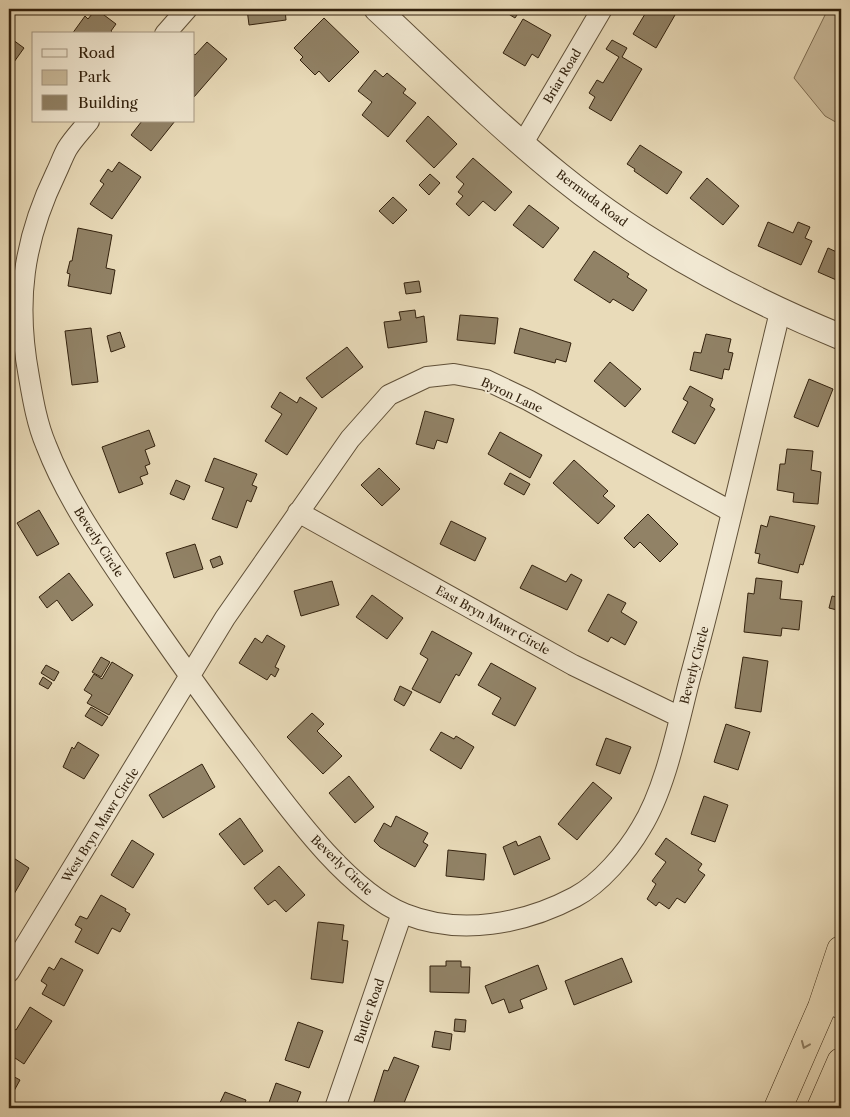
<svg xmlns="http://www.w3.org/2000/svg" width="850" height="1117" viewBox="0 0 850 1117" font-family="'Libre Caslon Text',serif">
<style>
.green{fill:#cabb9c;stroke:#7e6e54}
.building{fill:#918266;stroke:#32210d}
.lines{fill:none;stroke-linecap:round;stroke-linejoin:round}
.service-casing{stroke:#605038;stroke-width:12}
.minor-casing{stroke:#605038;stroke-width:22}
.tertiary-casing{stroke:#605038;stroke-width:27}
.trunk-casing{stroke:#32210d;stroke-width:29}
.service{stroke:#f1e8d2;stroke-width:10}
.minor{stroke:#f1e8d2;stroke-width:20}
.tertiary{stroke:#f1e8d2;stroke-width:25}
.trunk{stroke:#e9dbb9;stroke-width:28}
.oneway{stroke:#8e7e63}
.labels{text-anchor:middle;dominant-baseline:central;stroke-width:4;stroke-linejoin:round;paint-order:stroke}
.street-label{font-size:12px;fill:#32210d;stroke:#f1e8d2}
</style>
<rect width="100%" height="100%" fill="#e9dbb9"/>
<filter id="stains"><feTurbulence type="fractalNoise" baseFrequency=".004" numOctaves="4"/><feColorMatrix values="0 0 0 0 .2 0 0 0 0 .09 0 0 0 0 .02 0 0 0 .5 -.17"/></filter>
<radialGradient id="worn" r=".72"><stop offset=".6" stop-color="#630" stop-opacity="0"/><stop offset="1" stop-color="#630" stop-opacity=".3"/></radialGradient>
<!-- green -->
<path class="green" d="M828,9H841V125L825,116L794,78Z"/>
<!-- building -->
<path class="building" d="M96,9L116,24L111,31L114,34H72L85,16L88,19Z
M247,9H287H285L286,20L249,25Z
M503,9H521L515,18L502,10Z
M648,9H664L675,15L656,48L633,34Z
M324,18L359,52L329,82L319,71L315,75L300,60L303,57L294,48Z
M523,19L551,35L538,58L532,54L525,66L503,53Z
M9,37L24,48L9,69Z
M612,40L627,48L622,57L642,69L611,121L589,108L595,97L589,93L597,80L603,83L619,57L606,49Z
M207,42L227,59L194,97V54L195,55Z
M375,70L383,77L387,73L406,89L403,93L416,103L388,137L362,115L372,102L358,91Z
M428,116L457,144L434,168L406,141Z
M142,121H175L151,151L131,135Z
M640,145L682,172L667,194L634,171L635,169L627,164Z
M473,158L512,192L495,211L483,201L469,216L456,204L463,196L458,192L464,184L456,177Z
M119,162L141,177L112,219L90,204L104,184L100,181L108,169L112,172Z
M430,174L440,183L429,195L419,185Z
M707,178L739,206L723,225L690,198Z
M393,197L407,210L393,224L379,211Z
M529,205L559,228L543,248L513,225Z
M768,222L793,233L798,222L810,227L805,238L812,241L801,265L758,246Z
M78,228L112,235L106,268L115,270L111,294L68,286L70,274L67,273L70,261H72Z
M828,248L841,254V282L818,272Z
M594,251L629,274L627,277L647,290L633,311L613,299L610,303L574,280Z
M419,281L421,292L406,294L404,283Z
M415,310L416,318L424,316L427,342L388,348L384,322L401,320L399,312Z
M460,315L498,318L495,344L457,340Z
M91,328L98,382L72,385L65,331Z
M520,328L571,343L566,362L556,359L555,363L514,353Z
M120,332L125,347L111,352L107,336Z
M706,334L731,339L728,352L733,353L729,370L724,369L722,379L690,370L694,352L701,353Z
M347,347L363,367L322,398L306,378Z
M610,362L641,389L625,407L594,381Z
M809,379L833,389L818,427L794,417Z
M690,386L713,399L710,406L715,409L695,444L672,432L688,402L683,399Z
M280,392L297,403L300,397L317,408L287,455L265,441L282,414L271,407Z
M425,411L454,419L447,443L437,440L434,449L416,444Z
M149,430L155,446L145,450L150,464L145,466L148,474L140,477L143,484L119,493L102,447Z
M500,432L542,455L530,478L488,454Z
M787,449L813,451L811,470L821,472L818,504L793,502L794,493L777,490L780,464H785Z
M214,458L257,474L252,485L257,487L251,502L247,500L237,528L212,519L224,488L205,481Z
M574,460L608,491L603,496L615,506L598,524L553,483Z
M379,468L400,489L382,506L361,485Z
M510,473L530,484L524,495L504,484Z
M176,480L190,486L184,500L170,494Z
M39,510L59,544L37,556L17,523Z
M648,514L678,544L660,562L640,542L634,548L624,538Z
M770,516L815,526L803,565L800,564L798,573L758,563L760,554L755,553L761,525L767,527Z
M451,521L486,538L475,561L440,544Z
M195,544L203,569L174,578L166,553Z
M220,556L223,564L213,568L210,560Z
M532,565L566,582L571,574L582,580L567,610L520,588Z
M69,573L93,605L72,621L57,600L47,608L39,597Z
M756,578L782,581L780,599L802,601L799,630L782,628L781,636L744,632L748,593L754,594Z
M332,581L339,605L301,616L294,591Z
M608,594L626,603L621,612L637,622L625,645L611,637L608,642L588,631Z
M372,595L403,618L387,639L356,617Z
M832,596L841,598V611L829,608Z
M432,631L472,653L459,676L456,674L440,703L412,689L428,659L420,654Z
M267,635L285,646L275,667L279,669L275,677L271,674L267,680L239,663L255,638L262,643Z
M101,657L110,662L101,677L92,672Z
M743,657L768,661L761,712L735,708Z
M112,662L133,675L109,715L87,703L92,695L84,690L94,674L102,679Z
M491,663L536,688L515,726L492,714L501,698L478,685Z
M46,665L59,672L54,681L41,673Z
M43,677L52,683L48,689L39,684Z
M400,686L412,692L404,706L394,700Z
M91,707L108,717L102,726L85,716Z
M312,713L324,724L317,731L342,756L323,774L287,737Z
M726,724L750,732L738,770L714,762Z
M441,732L454,739L456,736L474,747L461,769L430,750Z
M606,738L631,747L620,774L596,765Z
M78,742L99,755L84,779L63,767L72,747L74,749Z
M202,764L215,787L163,818L149,795Z
M349,776L374,807L355,823L329,793Z
M593,782L612,798L577,840L558,824Z
M704,796L728,805L715,842L691,834Z
M396,816L428,833L423,842L428,845L415,867L380,847L374,841L384,823L391,827Z
M240,818L263,851L244,865L219,834Z
M540,836L550,859L514,875L503,847L516,841L518,846Z
M666,838L702,864L698,870L705,875L685,903L677,898L669,909L659,902L656,906L647,899L656,884L652,881L666,862L655,854Z
M132,840L154,854L133,888L111,875Z
M448,850L486,854L484,880L446,876Z
M9,855L29,868L10,901L9,900Z
M279,866L305,895L286,912L275,900L268,905L254,888Z
M101,895L126,909L125,911L130,914L120,932L112,928L98,954L75,942L82,929L75,925L80,916L87,919Z
M318,922L344,925L342,940L348,941L343,983L311,979Z
M61,958L83,970L64,1006L42,994L47,985L41,981L49,967L54,970Z
M622,958L632,982L574,1005L565,981Z
M446,961H461V967H470L469,993L430,992V966H446Z
M538,965L547,989L520,1000L523,1008L509,1013L504,999L492,1004L485,986Z
M30,1007L52,1021L24,1064L9,1054V1034L13,1028L16,1030Z
M455,1019L466,1020L465,1032L454,1031Z
M298,1022L323,1031L309,1068L285,1060Z
M435,1031L452,1034L450,1050L432,1047Z
M394,1057L419,1066L404,1103L418,1108H372L384,1070L388,1071Z
M9,1074L20,1080L9,1100Z
M276,1083L301,1092L295,1108H267Z
M225,1092L246,1100L243,1108L218,1107Z"/>
<g class="lines">
<defs>
<path id="service" d="M823,1007L841,1014"/>
<path id="minor" d="M165,34L187,9
M89,121C82,130 73,139 67,149C63,156 60,165 56,173C23,241 15,302 29,377C33,400 37,424 46,445C66,497 98,543 129,589C164,640 199,690 236,739C278,793 342,889 405,914C460,936 524,924 575,897C600,884 627,852 641,828C666,788 678,724 690,678C723,557 750,434 780,312
M523,143L602,9
M298,512L573,665L680,717
M9,972L225,618L350,439L389,395L427,377L454,374L486,380L528,400L732,512
M335,1108L402,913"/>
<path id="tertiary" d="M377,9C437,65 496,124 559,175C644,244 741,296 841,337"/>
<path id="trunk" d="M778,1108L822,1007L841,950
M821,1108L841,1062"/>
</defs>
<!-- service casing -->
<use href="#service" class="service-casing"/>
<!-- minor casing -->
<use href="#minor" class="minor-casing"/>
<!-- tertiary casing -->
<use href="#tertiary" class="tertiary-casing"/>
<!-- trunk casing -->
<use href="#trunk" class="trunk-casing"/>
<!-- service -->
<use href="#service" class="service"/>
<!-- minor -->
<use href="#minor" class="minor"/>
<!-- tertiary -->
<use href="#tertiary" class="tertiary"/>
<!-- trunk -->
<use href="#trunk" class="trunk"/>
</g>
<!-- one-way arrows -->
<defs><path id="oneway-chevron" d="M-2-3.5L2.5 0L-2 3.5" fill="none" stroke-width="1.6" stroke-linecap="round" stroke-linejoin="round" transform="scale(1.25)"/></defs>
<use class="oneway" href="#oneway-chevron" transform="translate(805 1045) rotate(113)"/>
<g class="labels">
<!-- street labels -->
<g class="street-label">
<text transform="translate(562 76) rotate(-59)">Briar Road</text>
<text transform="translate(592 198) rotate(37)">Bermuda Road</text>
<text transform="translate(512 395) rotate(25)">Byron Lane</text>
<text transform="translate(99 542) rotate(57)">Beverly Circle</text>
<text transform="translate(493 620) rotate(29)">East Bryn Mawr Circle</text>
<text transform="translate(694 665) rotate(-75)">Beverly Circle</text>
<text transform="translate(100 825) rotate(-58)">West Bryn Mawr Circle</text>
<text transform="translate(342 865) rotate(44)">Beverly Circle</text>
<text transform="translate(369 1011) rotate(-71)">Butler Road</text>
</g>
</g>
<!-- margin -->
<rect width="850" height="1117" fill="none" stroke="#e9dbb9" stroke-width="30"/>
<rect x="10" y="10" width="830" height="1097" fill="none" stroke="#32210d" stroke-width="2.5"/>
<rect x="15" y="15" width="820" height="1087" fill="none" stroke="#32210d"/>
<!-- legend -->
<rect x="32" y="32" width="162" height="90" fill="#f1e8d2" stroke="#a59883"/>
<rect x="42" y="49" width="25" height="8" fill="#f1e8d2" stroke="#a59883"/>
<text x="78" y="58" font-size="15" fill="#32210d">Road</text>
<rect x="42" y="70" width="25" height="15" fill="#cabb9c" stroke="#a59883"/>
<text x="78" y="82" font-size="15" fill="#32210d">Park</text>
<rect x="42" y="95" width="25" height="15" fill="#918266" stroke="#a59883"/>
<text x="78" y="108" font-size="15" fill="#32210d">Building</text>
<rect width="100%" height="100%" filter="url(#stains)"/>
<rect width="100%" height="100%" fill="url(#worn)"/>
</svg>
